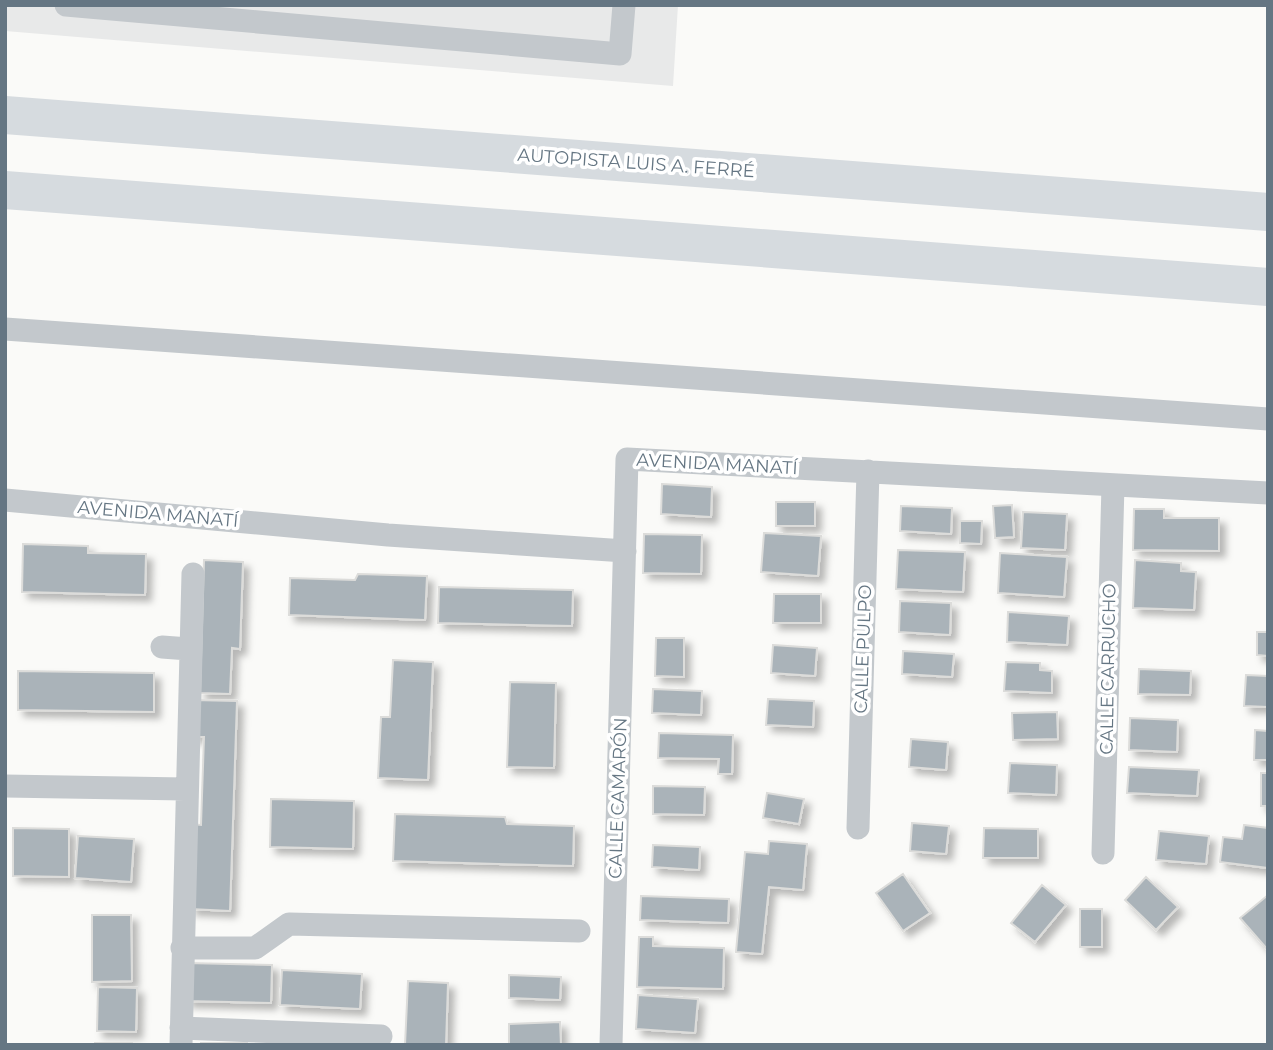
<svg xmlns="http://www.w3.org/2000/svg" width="1273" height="1050" viewBox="0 0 1273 1050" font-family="Montserrat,sans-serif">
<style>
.built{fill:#e8e9e9}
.building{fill:#aab3b9;stroke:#dcdcda;stroke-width:2;filter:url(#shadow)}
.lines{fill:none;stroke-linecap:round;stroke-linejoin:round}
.street{stroke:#c3c8cc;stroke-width:23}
.highway{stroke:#d6dbdf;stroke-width:38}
.labels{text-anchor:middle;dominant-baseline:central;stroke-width:7;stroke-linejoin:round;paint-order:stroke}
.street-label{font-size:18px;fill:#657683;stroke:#fff}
</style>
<defs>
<filter id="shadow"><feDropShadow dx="6" dy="6" stdDeviation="3.5" flood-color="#0004"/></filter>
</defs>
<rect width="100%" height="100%" fill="#fafaf8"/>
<!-- built -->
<path class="built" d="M5,5H678L673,86L5,31Z"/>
<!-- building -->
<path class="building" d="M662,484L712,487L711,517L661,514Z
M776,502H815V526H776Z
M1012,505L1014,537L995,538L993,506Z
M901,506L952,508L951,534L900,531Z
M1134,509H1164V518H1219V551L1133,550Z
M1023,512L1067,514L1065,550L1021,548Z
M960,521H982L981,544L960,543Z
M764,533L821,536L818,576L761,572Z
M644,534L702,535L701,574L643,573Z
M23,544L88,546V553L146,554L145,595L22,592Z
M898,550L965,552L963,592L896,589Z
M1000,553L1067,557L1064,597L998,593Z
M204,560L243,562L240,649L232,648L230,694L200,693Z
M1135,560L1181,563V571L1196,572L1194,610L1133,608Z
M358,574L427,576L425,620L289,615L290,578L355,580Z
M439,587L573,590L572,626L438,623Z
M774,594H821V623H773Z
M900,601L951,603L950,635L899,632Z
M1008,612L1069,616L1067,645L1007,642Z
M1257,632H1268V656L1257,655Z
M656,638H684V677L655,676Z
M773,645L817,648L815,676L771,673Z
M903,651L954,654L952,677L902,674Z
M393,660L433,662L428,780L378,778L381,717H390Z
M1006,662L1040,663V670L1052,671V693L1004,691Z
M1139,669L1191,671L1190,695L1138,694Z
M18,671L154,673V712L18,710Z
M1246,675L1268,676V707L1244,706Z
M510,682L556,683L554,768L507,767Z
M653,689L702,691L701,715L652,713Z
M768,699L814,701L813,727L766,725Z
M194,700L237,701L230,911L190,909L192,824L201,825L204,737H193Z
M1057,712L1058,739L1013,740L1012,713Z
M1130,718L1178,720L1177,752L1129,750Z
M1255,730L1268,731V760H1254Z
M659,733L733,735L732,774H718L719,759L658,758Z
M911,739L948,742L946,770L909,767Z
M1010,763L1057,765L1056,795L1008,793Z
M1129,767L1199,770L1197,796L1127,793Z
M1261,773H1268V806H1261Z
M653,786L705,787L704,815L653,814Z
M767,793L804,799L799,824L763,818Z
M271,799L354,801L353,849L270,847Z
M395,814L505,817L507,824L574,826L573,866L393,861Z
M912,823L949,826L946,854L910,851Z
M1244,825L1268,828V868L1220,862L1223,837L1242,839Z
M13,828L69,829V877L13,876Z
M984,828L1038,829V858H983Z
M1159,831L1209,836L1206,864L1156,860Z
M78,836L134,839L131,882L75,878Z
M769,841L807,844L803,890L769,887L762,954L736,952L745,852L768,854Z
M653,845L700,847L699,870L652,867Z
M903,874L930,913L903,931L876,893Z
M1146,877L1178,907L1156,930L1125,900Z
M1042,885L1066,905L1035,942L1011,923Z
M1268,895V948L1267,949L1240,918Z
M641,896L729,899L728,923L640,920Z
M1080,909H1102V947H1080Z
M92,915H131L132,981L92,982Z
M639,937H653V946L724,948L723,989L637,987Z
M187,963L272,965L271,1003L186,1001Z
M282,970L362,974L360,1009L280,1005Z
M509,975L561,977L560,1000L509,998Z
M408,981L448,983L446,1045H405Z
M98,987L137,988L136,1032L97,1031Z
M638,995L698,999L695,1033L636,1029Z
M560,1022L561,1045H509V1024Z
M95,1043H132V1045H95Z
M201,1043H247V1045H201Z"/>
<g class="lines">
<!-- street -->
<path class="street" d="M66,5L620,54L624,5
M5,329L1268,419
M5,500L388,535L625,551
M162,647L189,649
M5,786L185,789
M858,828L868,471
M1103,853L1113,485
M182,948H255L289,924L579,931
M181,1028L381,1036
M181,1045L193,574
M611,1045L627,459L1268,493"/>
<!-- highway -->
<path class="highway" d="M5,115L1268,212
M5,190L1268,287"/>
</g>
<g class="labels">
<!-- street labels -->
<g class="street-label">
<text transform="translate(636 163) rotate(4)">AUTOPISTA LUIS A. FERRÉ</text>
<text transform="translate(717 464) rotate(3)">AVENIDA MANATÍ</text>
<text transform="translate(158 514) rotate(5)">AVENIDA MANATÍ</text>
<text transform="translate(863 649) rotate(-88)">CALLE PULPO</text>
<text transform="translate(1108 669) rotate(-89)">CALLE CARRUCHO</text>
<text transform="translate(618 798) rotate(-88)">CALLE CAMARÓN</text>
</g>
</g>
<!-- border -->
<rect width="1273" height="1050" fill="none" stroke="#657683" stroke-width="14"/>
</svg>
